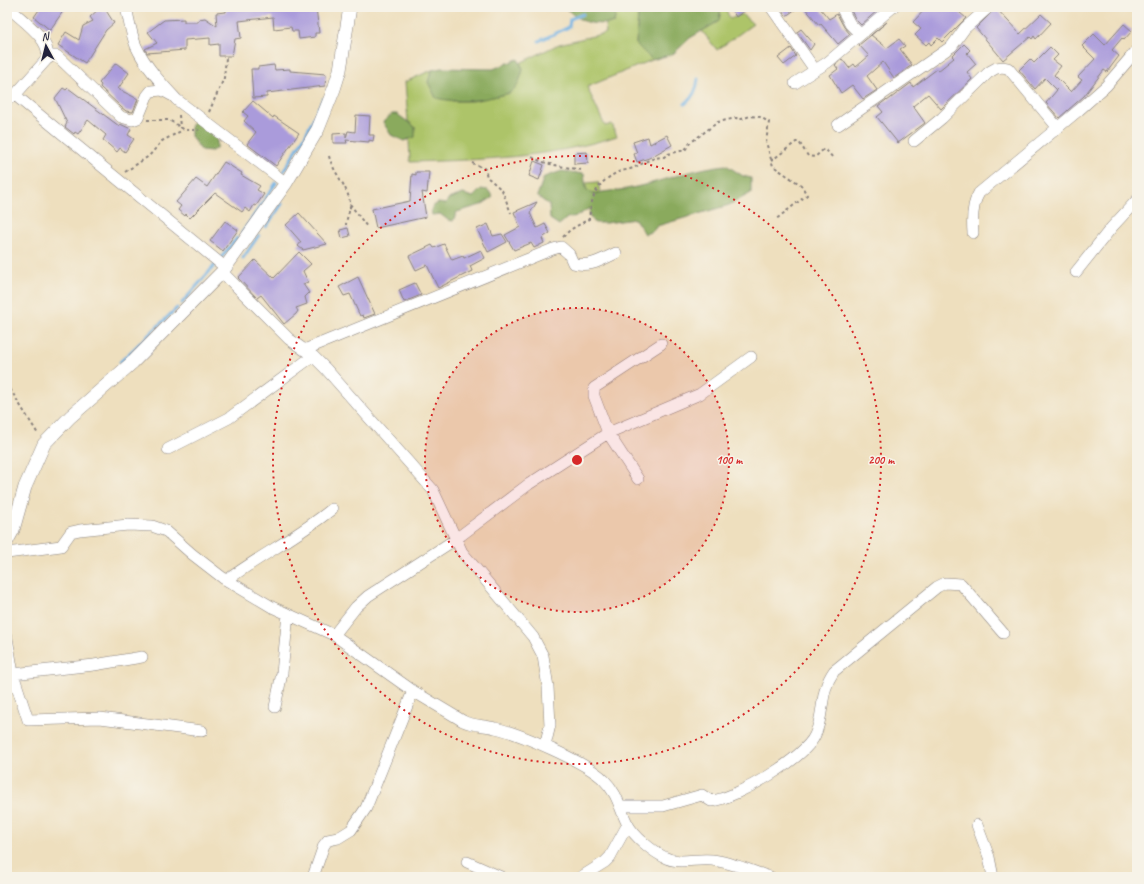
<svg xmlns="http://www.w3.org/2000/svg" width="1144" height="884" viewBox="0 0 1144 884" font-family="Caveat,sans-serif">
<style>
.green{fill:#adc469;stroke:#687352}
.forest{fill:#8aaa5d;stroke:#56664c}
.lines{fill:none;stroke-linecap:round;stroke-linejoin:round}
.stream{stroke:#6fb1e4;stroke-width:3}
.building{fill:#aa9bdb}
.minor-casing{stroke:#88807c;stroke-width:12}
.tertiary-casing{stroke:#88807c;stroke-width:14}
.path{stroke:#88807c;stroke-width:2;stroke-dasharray:3 3;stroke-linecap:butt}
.minor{stroke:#fff;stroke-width:11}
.tertiary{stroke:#fff;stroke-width:13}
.ring{fill:none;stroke:#d62828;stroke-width:2;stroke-dasharray:2 4}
.centre{fill:#d62828;stroke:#f7f3e8;stroke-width:2}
.ring-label{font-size:12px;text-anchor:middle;font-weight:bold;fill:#d62828;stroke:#f7f3e8;stroke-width:3;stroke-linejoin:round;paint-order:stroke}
</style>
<rect width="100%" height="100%" fill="#f7f3e8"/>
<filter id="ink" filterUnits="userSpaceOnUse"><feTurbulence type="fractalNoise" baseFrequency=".025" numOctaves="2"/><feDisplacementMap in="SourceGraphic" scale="8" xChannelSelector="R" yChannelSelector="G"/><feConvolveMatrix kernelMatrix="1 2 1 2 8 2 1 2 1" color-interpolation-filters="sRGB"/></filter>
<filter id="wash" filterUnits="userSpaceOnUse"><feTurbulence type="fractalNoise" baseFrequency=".012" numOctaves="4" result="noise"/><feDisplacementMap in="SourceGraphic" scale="16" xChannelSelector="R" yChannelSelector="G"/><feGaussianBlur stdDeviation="0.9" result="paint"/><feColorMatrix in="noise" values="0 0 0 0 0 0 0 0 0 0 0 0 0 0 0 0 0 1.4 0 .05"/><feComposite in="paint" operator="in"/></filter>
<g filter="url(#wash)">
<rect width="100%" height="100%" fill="#eedfbe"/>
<!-- green -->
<path class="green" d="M617,7H633L638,15L636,44L652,60L587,87L605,126L612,124L617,136C550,158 480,160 410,162L409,139L414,136L415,127L408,121L405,82L432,70L428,82L452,101H473L511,92L519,82L523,69L520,63L559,44L606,33L605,24L614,23Z
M721,7H725L730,19L742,14L753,24L717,50L702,31L719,21Z
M598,182L600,192L593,194L586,189V183Z"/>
<!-- forest -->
<path class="forest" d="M565,7H617L614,23C592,25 581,24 565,7Z
M633,7H721L719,21L690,38L673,54L652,60L636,44L638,15Z
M518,59L523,69C521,77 519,85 512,91C510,94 505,94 501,95C479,101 458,103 436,98L428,82L432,70L441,68L493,69Z
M392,114H397L415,127V137L404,141L391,135L383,122Z
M196,119L217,136V147L212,151L201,150L191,136V124Z
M726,165L743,176L751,178V193L729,205L657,226L653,231L645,234L635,219L606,223H595L589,215L590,208L577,216L567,218L559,225L550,219L549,205L537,196L544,177L562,171L584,174L586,189L593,194C607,190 622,191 636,187C667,180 694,168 726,165Z
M481,189L488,190L493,197L481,205L457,212L453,221L448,220L440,214L432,215L431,211L432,207L438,203L446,204L448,199L463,194L473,197Z"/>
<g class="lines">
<!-- stream -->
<path class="stream" d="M539,41L569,27L570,19L583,14
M685,104C694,97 697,89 698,79
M283,172L305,136L323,99
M266,227L282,204
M242,233L276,183
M243,258L259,235
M220,259L237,238
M182,303L215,265
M120,362L177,308"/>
</g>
<g id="blocks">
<!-- building -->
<path class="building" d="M41,7H66L50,30L34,17Z
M240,7H316L319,33H315V37L299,39L298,31H292L291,27L274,29L273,17L239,21L241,38L235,39L232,56H219V44L210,45V38L185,40V50L147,53L145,49L157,43L148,32L164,20L184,19V22H198L199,19L205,18L217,26L216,13L226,12V9Z
M730,7H750L736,17Z
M780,7H799L786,16Z
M804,7H819L829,19L837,14L844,27L850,34L838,44L821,24L819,25Z
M849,7H876L878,10L861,25L856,20Z
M927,7H953L966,18L942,42L938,38L931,45L929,42L926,45L915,35L921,29L913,22Z
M100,8L103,11L105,9L114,23L106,30L85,63L58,45L66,32L79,40L83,26L93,21L90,17Z
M996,8L1020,34L1041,14L1051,23L1036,39L1034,36L1032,39L1030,37L1003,60L976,28Z
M887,22L871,35L887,48L899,39L905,46L900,49L912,65L894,78L883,62L867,76L877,90L863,99L852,85L841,93L830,75L838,69L835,65L842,59L849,68L854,64L856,67L869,56L859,45Z
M1124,24L1132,31L1124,40L1122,38L1112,50L1119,56L1107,72L1104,70L1084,96L1059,118L1046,103L1057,90L1045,78L1035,89L1019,70L1030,59L1034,63L1050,47L1058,55L1053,60L1061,66L1054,75L1071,92L1082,80L1078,77L1095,59L1082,46L1094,34L1105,45Z
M801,29L814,44L810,50L797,32Z
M964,44L970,50L967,53L976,64L967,72L972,79L941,109L928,94L913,106L925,123L898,143L877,117L883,112L878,106L886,100L887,101L911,83L913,87L937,69L938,71L954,58L952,56Z
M791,48L796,56L784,65L778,58Z
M116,63L129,73L118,89L138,99L133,112L126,111L121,107L100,87L101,85L99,83Z
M274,65L275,70L290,69V71L326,74L325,86L267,93V97L253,98L251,69H258V67Z
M63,88L66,90L68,88L119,126L120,124L131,129L128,135L134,139L125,152L120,148L117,152L109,145L103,140L106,135L88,120L78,134L75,132L74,134L65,127L67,123L55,98Z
M253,101L273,118L274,116L299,133L276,166L247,144L256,132L244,121L248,116L243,112Z
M356,115L370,116L369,135H374L373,141L369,140V142L346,140L347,143H333V134L346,133V138L348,131L355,132Z
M667,135L672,145L649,158L637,162L634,154L637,153L633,142L648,137L650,144Z
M587,152L588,163L574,164V153Z
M534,161L544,165L539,180L529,176Z
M224,162L242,173L241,175L260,186L257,190L264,194L256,206L254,205L250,212L245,208L242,212L215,193L190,218L186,214L185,216L178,210L181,206L176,202L196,179L207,187Z
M416,172H429L427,193L422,192L426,217L376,228L372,209L410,201L412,174L416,175Z
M537,202L530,213L537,228L545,224L550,233L542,238L544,243L534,248L531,243L514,250L505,235L520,227L514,212Z
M299,213L327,244L303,250L298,246L301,242L286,225Z
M225,221L238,230L223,251L210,241Z
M488,224L493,236L502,234L507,242L488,252L477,229Z
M348,228L350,236L342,238L340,230Z
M444,244L452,260L463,256L464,258L481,250L485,258L470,266L472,271L438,288L427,265L416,270L409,256L432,245L434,248Z
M299,252L311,264L303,271L308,282L303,284L309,293L305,297L307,304L296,308L298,311L296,314L284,324L261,295L257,298L238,278L255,260L274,278Z
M358,277L375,314L364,318L363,315L360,316L350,294L344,296L339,287Z
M415,283L421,295L404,302L399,290Z"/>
</g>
</g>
<g filter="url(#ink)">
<use href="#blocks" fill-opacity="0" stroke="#88807c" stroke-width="1"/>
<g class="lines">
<defs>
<path id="minor" d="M126,7C129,20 131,34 136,46C145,66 162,84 177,100L286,183
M771,7L815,70
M841,7L850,24L860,34
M47,59L52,56H57L121,117L132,120L138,118L147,96L151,91L162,90L171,95
M795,83L828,62L893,7
M15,95L226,268
M7,100L15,95L47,59C52,39 21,20 8,7
M838,125L952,46L965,28L989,7
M914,141L942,118L988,73C995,68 999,66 1008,68L1058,128
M973,233C972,220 972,204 979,193L1079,110L1106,86L1137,50
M222,272L289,339L313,356L326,369L433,490L462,552L533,637L543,656L548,687L550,725L545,746
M1076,272L1112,227L1137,200
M304,350L553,249L561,247L569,254L573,263C589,268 601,260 616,253
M168,449L229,418L313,356
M638,479L608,433L700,394L751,357
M7,553L61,546L71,532L80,530L128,525L152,526L166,531L192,554L223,578L272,607L334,635L413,691L463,721C473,726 484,725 495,728C519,733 588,763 604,780C619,795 619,808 628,825C635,837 652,851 664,857C678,865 696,858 712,860C731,862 751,871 770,877
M227,580C261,555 299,536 332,509
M334,635L356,607L368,596L456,539L529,484L608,433L594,396V388L661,344
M7,638L13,674L94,665L142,657
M13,674L28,720L100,718L202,731
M275,707L282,673L288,614
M621,806H663L702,795L711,801C737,798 805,758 815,735C825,713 819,692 834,671L937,587L945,583L961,584L1003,633
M977,825L989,857L993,877
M467,862L501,877
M313,877L324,845L328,840L338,838L351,830L366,808L413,691
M581,877L605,862L610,857L628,824"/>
<path id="tertiary" d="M7,541L13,530L25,487L44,444L70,417L133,362L222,272L286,183L318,129L334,89L340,70L350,7"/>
</defs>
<!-- minor casing -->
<use href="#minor" class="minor-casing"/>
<!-- tertiary casing -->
<use href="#tertiary" class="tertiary-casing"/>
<!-- path -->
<path class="path" d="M209,112L224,78L226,58
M179,115L180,128
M147,120H169L185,130H199
M329,156C333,173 348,186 350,203C351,210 346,218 346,225
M532,157C548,166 564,166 581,170
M771,161L796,142H799L808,156L815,157L823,150H826L833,158
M472,163L482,167L485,169L487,177L502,190L511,213
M125,172L149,156L162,141L183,130
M350,204L367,227
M563,237L570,230L589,219C592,196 595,184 618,172C623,170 630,170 635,167C646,162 652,157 664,157L668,154L685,150L690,143L718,122L736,118L742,119L750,116L760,117L769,122L766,142L773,166L801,185L807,195L775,220
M7,384L38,434"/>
<!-- minor -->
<use href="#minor" class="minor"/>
<!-- tertiary -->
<use href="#tertiary" class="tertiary"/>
</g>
</g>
<!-- distance rings -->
<circle cx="577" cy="460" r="152" fill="#d62828" fill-opacity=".12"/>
<g class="ring">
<circle cx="577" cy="460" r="152"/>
<circle cx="577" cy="460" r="304"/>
</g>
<circle cx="577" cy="460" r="6" class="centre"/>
<g class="ring-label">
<text x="729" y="464">100 m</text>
<text x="881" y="464">200 m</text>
</g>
<!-- margin -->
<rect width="1144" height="884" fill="none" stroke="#f7f3e8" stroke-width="24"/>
<!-- north arrow -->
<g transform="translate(46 46) rotate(353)" stroke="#f7f3e8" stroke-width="3" paint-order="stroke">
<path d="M0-3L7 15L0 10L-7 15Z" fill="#22223b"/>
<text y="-6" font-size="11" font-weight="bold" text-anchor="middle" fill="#22223b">N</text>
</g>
</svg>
